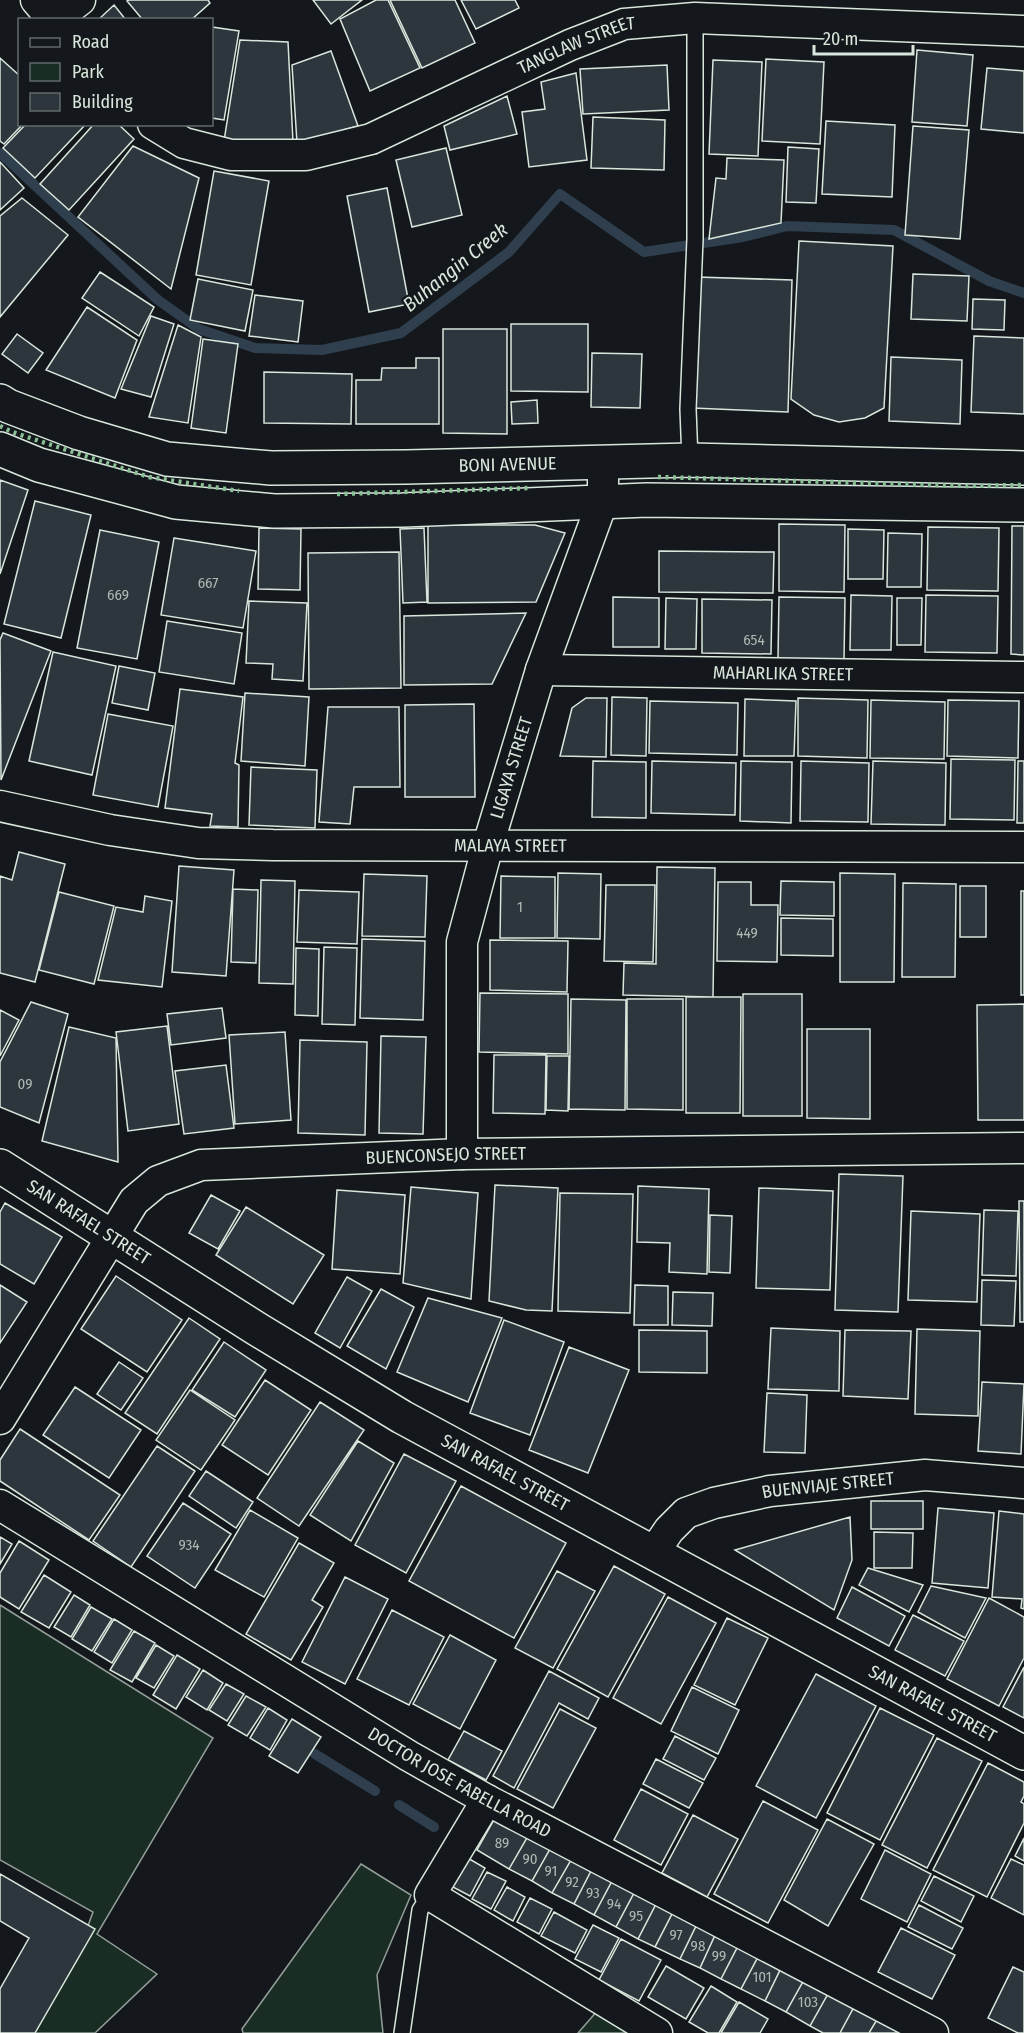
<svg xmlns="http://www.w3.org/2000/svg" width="1024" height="2033" viewBox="0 0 1024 2033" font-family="'Fira Sans Condensed',sans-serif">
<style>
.green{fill:#1a2d24;stroke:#939e99;stroke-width:1.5}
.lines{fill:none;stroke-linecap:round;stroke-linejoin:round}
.stream{stroke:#2f3f4d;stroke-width:10}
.building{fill:#2c363c;stroke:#d8e6dc;stroke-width:1.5}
.service-casing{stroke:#d8e6dc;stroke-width:18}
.minor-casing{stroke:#d8e6dc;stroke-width:33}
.tertiary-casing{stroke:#d8e6dc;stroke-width:36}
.secondary-casing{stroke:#d8e6dc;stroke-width:36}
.service{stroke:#14181c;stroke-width:15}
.minor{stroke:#14181c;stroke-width:30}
.tertiary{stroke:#14181c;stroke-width:33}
.secondary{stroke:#14181c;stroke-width:33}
.hedge{stroke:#8ac095;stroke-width:4.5;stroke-dasharray:3 4.5;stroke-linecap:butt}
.labels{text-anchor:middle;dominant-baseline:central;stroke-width:4.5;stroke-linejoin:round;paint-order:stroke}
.number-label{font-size:15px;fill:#adbab4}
.street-label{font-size:18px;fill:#d8e6dc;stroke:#14181c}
.water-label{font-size:20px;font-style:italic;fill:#d8e6dc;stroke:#14181c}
</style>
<rect width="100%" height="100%" fill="#14181c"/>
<!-- green -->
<path class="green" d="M0,1605L213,1738L97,1934L157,1974L95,2033H23L82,1942L93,1912L0,1860Z
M361,1864L411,1895L377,1975L383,2033H243L242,2029Z
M599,2009L637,2033H578Z"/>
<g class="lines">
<!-- stream -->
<path class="stream" d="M0,153L158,300L199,329L255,348L322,350L401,333L509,252L560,194L644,252L743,237L787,226L894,230L989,281L1024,293
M315,1754L375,1791
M399,1805L434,1827"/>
</g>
<!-- building -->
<path class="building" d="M129,0H208L210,3L191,20H143L127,1Z
M313,0H362L331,24Z
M376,0H388L420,68L370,91L340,19Z
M390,0H455L475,43L422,68Z
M461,0H515L519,8L476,29Z
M114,5L126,20H98Z
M212,27L239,31L224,120L212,118Z
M240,40L288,42L293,142L224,141Z
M917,50L973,55L967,126L912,122Z
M331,51L358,126L297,143L292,65Z
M0,58L20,76V124H23L4,144L0,141Z
M766,59L824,62L820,144L762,141Z
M713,60L762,62L758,156L709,154Z
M667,65L669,110L583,114L580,69Z
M987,68L1024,71V133L981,129Z
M576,73L587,160L529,167L522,112L545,109L541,82Z
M507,96L517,134L450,150L444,126Z
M593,117L665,120L664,170L591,168Z
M826,121L895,125L892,197L822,194Z
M26,124H86L35,178L3,148Z
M94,124H118L134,139L69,210L40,184Z
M913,126L969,130L960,239L905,235Z
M133,146L199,178L171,289L78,217Z
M788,147L819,149L816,203L786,202Z
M446,148L462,215L412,227L396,160Z
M727,158L784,160L781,223L709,239L716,178L726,179Z
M0,162L24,188L0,210Z
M214,171L269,181L251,285L196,275Z
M387,188L409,304L369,312L347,196Z
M22,198L68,235L0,317V216Z
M799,241L893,246L884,408L865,418L839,422L814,415L791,399Z
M100,272L154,307L139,336L82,298Z
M913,274L969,276L967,321L911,319Z
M696,277L792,280L788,412L692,408Z
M198,279L253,290L245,331L190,320Z
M255,295L303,301L298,342L249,336Z
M973,299L1005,300L1004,330L972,329Z
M87,307L137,340L115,398L46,370Z
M151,316L174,324L151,397L121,389Z
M511,324H588V392L511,391Z
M178,325L201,337L188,423L149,417Z
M443,329H507V434L443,433Z
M17,334L43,353L28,373L2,354Z
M974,336L1024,338V414L971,412Z
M203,339L238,344L226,433L191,428Z
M592,353L642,354L640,408L591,407Z
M891,357L962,360L960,424L889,421Z
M416,358H439V424H356V380H381L382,368H416Z
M264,372L352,374L351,424L264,423Z
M537,400L538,423L512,424L511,402Z
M0,480L28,490L0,574Z
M35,501L91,515L61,638L4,624Z
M779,524L845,525L844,592L779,591Z
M428,525H535L565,533L536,602L428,603Z
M1012,526H1024V655L1011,654Z
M928,527L999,528L998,591L927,590Z
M259,528L301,529L300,590L258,589Z
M424,528L427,602L403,603L400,529Z
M848,529L884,530L883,579H848Z
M100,530L159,542L137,659L77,648Z
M888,533L922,534L921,587H887Z
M174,538L256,551L243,628L161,615Z
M659,551L774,552L773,593L659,592Z
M399,552L401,688L309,689L308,553Z
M851,595L892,596L891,650H850Z
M926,595L998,596L997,653L925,652Z
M613,597L659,598V647H613Z
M779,597L845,598L844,660L778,659Z
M666,598L697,599L696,649H665Z
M897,598H922L921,645H897Z
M702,599L772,600L771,654L702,653Z
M249,601L307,603L303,681L272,679L273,664L246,663Z
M526,613L492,684L404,685V616Z
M167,621L242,633L234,684L159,672Z
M3,633L51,651L1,780L0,640Z
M53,652L116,666L92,775L29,761Z
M119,666L155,673L148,710L112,703Z
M180,689L243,697L235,763L239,765L238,827L210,826L212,814L165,808Z
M245,693L309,697L305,766L241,761Z
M612,697L647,698L646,756L611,755Z
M586,698H607L606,757L560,756L572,708Z
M798,698L868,700L867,758L798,756Z
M745,699L796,701L794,756H744Z
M871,700L945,702L944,759L870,758Z
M948,700L1019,701L1018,758L947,756Z
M650,701L738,703L737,755L649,753Z
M474,704L475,797H405V705Z
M328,707H399L400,787H354L350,824L319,822Z
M108,714L173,726L158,807L93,795Z
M951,759L1015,760L1014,820L950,819Z
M593,761L646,762V818L592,817Z
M652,761L736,763L735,815L651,813Z
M741,761L792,762L791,823L740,821Z
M801,761L869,763L868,822L800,821Z
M873,761L946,763L945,825L871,824Z
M1018,761H1024V823H1017Z
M251,767L317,770L315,828L249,825Z
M19,852L65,864L35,982L0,973V876L12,880Z
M179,866L234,870L226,976L172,972Z
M657,867L715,868L713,997L623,995L624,963L656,964Z
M558,873L601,874L600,939L557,938Z
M840,873L895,874L894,982H840Z
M364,874L427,876L425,937L362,936Z
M501,876L555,877V938H500Z
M261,880L295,881L293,984L259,983Z
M781,881L834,882V916L780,915Z
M718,882H751V905H778L777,962L717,961Z
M903,883L956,884L955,977H902Z
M606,885H655L653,962L604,961Z
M960,886H986V937H960Z
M233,889L258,890L256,963L231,962Z
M299,890L359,892L357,944L297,942Z
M1021,891H1024V995H1021Z
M59,892L114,906L94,984L39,970Z
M145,896L172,901L162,987L98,980L116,907L143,912Z
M781,918L833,919V956L781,955Z
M362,939L425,941L423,1020L360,1018Z
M490,940L568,941L567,992L490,990Z
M324,947L357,948L355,1025L322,1024Z
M296,948L319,949L318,1016L295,1015Z
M480,993L568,994V1054L479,1052Z
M743,994H802V1116H743Z
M686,997H741L740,1113H686Z
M571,999L626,1000L625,1110L569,1109Z
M627,999H683V1110L627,1109Z
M31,1002L68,1014L39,1123L0,1107V1062Z
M1024,1004V1120H978L977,1005Z
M222,1008L226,1038L171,1045L167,1014Z
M0,1010L19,1020L0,1056Z
M167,1026L179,1124L128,1131L116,1032Z
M69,1027L116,1038L118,1162L42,1141Z
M807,1029H870V1119L807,1118Z
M285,1032L291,1120L235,1124L229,1035Z
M381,1036L426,1037L423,1134L379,1133Z
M300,1040L367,1042L365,1135L298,1133Z
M494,1055H546L545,1114L493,1113Z
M547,1056H569L568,1111L546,1110Z
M226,1065L234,1128L184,1134L175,1071Z
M839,1174L903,1176L898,1312L835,1310Z
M495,1185L558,1188L552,1311L526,1310L489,1301Z
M638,1186L709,1189L707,1274L669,1272L670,1243L637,1242Z
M411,1187L478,1193L471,1299L403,1283Z
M759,1188L833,1191L830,1290L756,1288Z
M337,1190L405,1195L400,1274L332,1269Z
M560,1193L633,1194L630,1313L558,1311Z
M211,1195L240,1211L218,1249L189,1233Z
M1019,1201H1024V1322H1020Z
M5,1203L62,1237L34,1284L0,1264V1212Z
M246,1207L324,1255L293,1304L216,1255Z
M984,1210L1018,1211L1016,1276L982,1275Z
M911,1211L980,1214L977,1302L908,1300Z
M710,1215L732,1216L730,1273L709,1272Z
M116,1276L182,1320L147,1372L81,1329Z
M347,1277L372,1291L340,1348L315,1333Z
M982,1280L1016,1281L1014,1326L981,1325Z
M0,1285L27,1302L0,1343Z
M635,1285L668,1286V1325H634Z
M381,1289L414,1307L386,1369L347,1346Z
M673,1292L713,1293L712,1326L672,1325Z
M428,1298L502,1318L468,1402L397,1372Z
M189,1318L220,1339L157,1434L125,1413Z
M504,1320L564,1342L530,1435L470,1413Z
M771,1328L840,1331L839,1391L768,1389Z
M917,1329L980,1331L978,1416L915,1414Z
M639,1330L707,1331V1373L639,1372Z
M845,1330L911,1331L908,1399L843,1396Z
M224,1342L266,1370L235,1417L192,1390Z
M569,1347L629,1370L588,1473L529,1450Z
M119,1362L143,1378L121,1410L97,1394Z
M265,1380L311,1410L268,1475L222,1445Z
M982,1382L1024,1384L1021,1454L978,1451Z
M75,1387L141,1430L109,1478L43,1435Z
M190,1390L235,1420L201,1470L156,1440Z
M767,1393L807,1395L805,1453L764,1452Z
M320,1402L364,1430L299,1526L257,1498Z
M20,1429L120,1495L89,1540L0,1481V1460Z
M358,1441L394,1463L351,1541L310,1515Z
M157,1446L195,1471L131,1567L93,1541Z
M404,1454L456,1481L406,1573L355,1545Z
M206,1471L253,1502L236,1528L189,1496Z
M461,1486L566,1543L514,1638L409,1581Z
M871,1501H923V1529H871Z
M183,1503L231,1534L195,1588L147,1556Z
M938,1508L994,1513L988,1588L932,1583Z
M250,1510L298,1538L264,1597L215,1570Z
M999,1511L1024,1514V1609L1021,1608L1022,1599L992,1597Z
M850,1517L852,1560L834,1610L735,1550Z
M874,1532L913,1533L912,1568H874Z
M0,1537L12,1544L0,1564Z
M19,1541L49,1560L19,1609L0,1597V1573Z
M299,1543L334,1563L312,1600L323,1607L291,1660L246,1634Z
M614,1566L665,1594L608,1697L557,1669Z
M868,1568L923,1585L909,1612L859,1585Z
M557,1571L595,1591L553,1668L515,1648Z
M44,1575L71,1592L49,1628L21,1612Z
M345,1577L388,1599L345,1684L302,1662Z
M931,1586L986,1598L965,1638L918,1612Z
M852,1587L905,1616L889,1646L837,1618Z
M74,1595L90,1605L71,1637L54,1627Z
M668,1597L716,1623L661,1724L613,1698Z
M989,1598L1024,1617V1658L999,1706L947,1679Z
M91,1607L112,1619L92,1651L72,1639Z
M392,1610L444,1637L409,1705L357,1679Z
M913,1615L964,1641L945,1676L895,1650Z
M727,1618L768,1638L735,1705L694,1685Z
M114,1619L132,1630L112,1663L94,1652Z
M134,1631L155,1643L132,1682L110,1670Z
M450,1635L496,1660L460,1729L413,1704Z
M156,1645L174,1656L154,1688L136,1678Z
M177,1655L200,1669L176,1709L153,1695Z
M1024,1667V1718L1003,1707Z
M203,1670L223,1683L207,1710L186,1697Z
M549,1671L599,1698L588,1719L559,1703L514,1788L493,1776Z
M816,1674L876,1706L816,1818L756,1786Z
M226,1684L244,1694L227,1721L209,1710Z
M692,1687L739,1710L718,1754L671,1731Z
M246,1696L266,1707L247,1736L228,1725Z
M268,1708L287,1720L270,1750L250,1738Z
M880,1708L934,1735L880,1840L827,1813Z
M560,1709L596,1728L553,1808L517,1789Z
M292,1719L321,1737L298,1773L269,1756Z
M464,1731L502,1751L486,1780L448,1760Z
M675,1736L716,1758L704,1780L663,1759Z
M937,1738L982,1761L927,1868L882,1845Z
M656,1759L703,1783L689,1808L643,1784Z
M988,1763L1024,1782V1796L1021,1802L1024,1804V1823L987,1897L933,1870Z
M641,1789L688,1814L661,1865L614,1840Z
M763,1801L818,1830L768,1923L714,1894Z
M693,1815L738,1839L707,1897L662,1873Z
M495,1818L528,1836L509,1869L477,1850Z
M827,1819L874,1844L828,1926L784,1900Z
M528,1836L550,1849L532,1881L509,1869Z
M1024,1838V1861L1015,1856Z
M550,1849L571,1860L552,1893L532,1881Z
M885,1850L931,1874L907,1922L861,1899Z
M466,1857L485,1868L470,1896L451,1886Z
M1011,1859L1024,1865V1915L991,1898Z
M571,1860L591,1871L574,1904L552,1893Z
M591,1871L612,1881L594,1915L574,1904Z
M487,1872L506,1881L491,1909L472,1899Z
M0,1874L95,1929L35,2033H0V1989L29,1938L0,1921Z
M934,1876L974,1896L961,1922L921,1901Z
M612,1881L634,1893L616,1927L594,1915Z
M507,1887L525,1897L513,1921L494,1910Z
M634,1893L656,1904L638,1939L616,1927Z
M530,1898L552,1909L539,1934L517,1922Z
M656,1904L673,1912L655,1947L638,1939Z
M919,1905L963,1928L952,1949L908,1927Z
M554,1912L587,1930L575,1953L541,1936Z
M673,1912L697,1924L680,1959L655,1947Z
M697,1924L716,1933L700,1968L680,1959Z
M593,1925L619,1938L601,1972L575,1959Z
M901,1928L955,1955L932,1999L878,1972Z
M716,1933L739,1944L721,1979L700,1968Z
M621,1939L661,1960L639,2001L599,1980Z
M739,1944L759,1955L741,1989L721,1979Z
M759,1955L782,1966L765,2001L741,1989Z
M666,1966L704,1988L686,2019L648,1997Z
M782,1966L805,1978L786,2012L765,2001Z
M1013,1967L1024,1972V2033H1018L988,2018Z
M805,1978L829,1992L810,2026L786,2012Z
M711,1986L737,2002L719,2033H708L689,2022Z
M829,1992L855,2005L840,2033H823L810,2026Z
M739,2002L768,2019L760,2033H721Z
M855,2005L878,2018L869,2033H840Z
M878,2018L902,2033H869Z"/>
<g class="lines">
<defs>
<path id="service" d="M690,460L688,409L695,239V18
M402,2033L420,1910L430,1895"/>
<g id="minor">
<path d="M36,0L53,20"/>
<path d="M54,20L80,0"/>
<path id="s1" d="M153,124L184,143L231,155H306L371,139L570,45L624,24L695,18L1024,31"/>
<path id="s2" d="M541,670L1024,677"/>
<path id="s3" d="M0,806L110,830L198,843L273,845L1024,847"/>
<path id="s4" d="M462,1154V942L488,845L541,670L603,500V462"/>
<path id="s5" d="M0,1419L134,1201L158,1181L201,1165L462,1154L1024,1148"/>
<path id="s6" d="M0,1505L409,1756L487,1800L933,2033"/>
<path id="s7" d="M654,1552L669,1530L686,1513L714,1503L770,1491L925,1475L1024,1483"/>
<path d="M487,1800L430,1895L657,2033"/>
</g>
<g id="tertiary">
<path id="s8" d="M0,1166L257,1329L402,1417L1024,1753"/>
</g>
<g id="secondary">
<path id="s9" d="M0,401L8,406L79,433L167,459L271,468L406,467L690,460L1024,468"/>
<path d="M0,449L39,465L176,502L274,511L403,510L647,500L1024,505"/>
</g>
</defs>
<!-- service casing -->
<use href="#service" class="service-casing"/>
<!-- minor casing -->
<use href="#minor" class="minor-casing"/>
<!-- tertiary casing -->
<use href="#tertiary" class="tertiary-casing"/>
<!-- secondary casing -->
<use href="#secondary" class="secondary-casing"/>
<!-- service -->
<use href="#service" class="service"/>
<!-- minor -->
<use href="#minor" class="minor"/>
<!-- tertiary -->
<use href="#tertiary" class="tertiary"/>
<!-- secondary -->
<use href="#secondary" class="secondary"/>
<!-- hedge -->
<path class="hedge" d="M0,426L12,432L149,477L239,491
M658,477L967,486L1024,485
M337,494L530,488"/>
</g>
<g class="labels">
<!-- number labels -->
<g class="number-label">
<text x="208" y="583">667</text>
<text x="118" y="595">669</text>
<text x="754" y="640">654</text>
<text x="520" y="907">1</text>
<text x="747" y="933">449</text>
<text x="25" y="1084">09</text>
<text x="189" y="1545">934</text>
<text x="502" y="1843">89</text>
<text x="530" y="1859">90</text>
<text x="551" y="1871">91</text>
<text x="572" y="1882">92</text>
<text x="593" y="1893">93</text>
<text x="614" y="1904">94</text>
<text x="636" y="1916">95</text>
<text x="676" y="1935">97</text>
<text x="698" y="1946">98</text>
<text x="719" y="1956">99</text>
<text x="762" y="1977">101</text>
<text x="808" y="2002">103</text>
</g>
<!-- street labels -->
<g class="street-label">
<text stroke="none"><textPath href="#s1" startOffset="453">TANGLAW STREET</textPath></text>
<text stroke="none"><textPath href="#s9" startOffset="518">BONI AVENUE</textPath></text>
<text stroke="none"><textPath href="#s2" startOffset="242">MAHARLIKA STREET</textPath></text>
<text stroke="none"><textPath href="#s4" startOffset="393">LIGAYA STREET</textPath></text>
<text stroke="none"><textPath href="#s3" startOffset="514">MALAYA STREET</textPath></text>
<text stroke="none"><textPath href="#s5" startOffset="578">BUENCONSEJO STREET</textPath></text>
<text stroke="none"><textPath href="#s8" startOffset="105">SAN RAFAEL STREET</textPath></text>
<text stroke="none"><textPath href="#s8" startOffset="591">SAN RAFAEL STREET</textPath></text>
<text stroke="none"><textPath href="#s7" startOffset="196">BUENVIAJE STREET</textPath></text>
<text stroke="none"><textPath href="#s8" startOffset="1077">SAN RAFAEL STREET</textPath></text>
<text stroke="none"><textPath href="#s6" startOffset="537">DOCTOR JOSE FABELLA ROAD</textPath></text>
</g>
<!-- water labels -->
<g class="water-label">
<text transform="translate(455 267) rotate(-39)">Buhangin Creek</text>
</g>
</g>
<!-- legend -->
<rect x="18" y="18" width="195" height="108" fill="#14181c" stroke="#626a69" stroke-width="1.5"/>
<rect x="30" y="38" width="30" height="9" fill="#14181c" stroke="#626a69" stroke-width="1.5"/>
<text x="72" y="48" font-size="18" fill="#d8e6dc">Road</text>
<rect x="30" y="63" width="30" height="18" fill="#1a2d24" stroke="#626a69" stroke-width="1.5"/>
<text x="72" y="78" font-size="18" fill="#d8e6dc">Park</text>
<rect x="30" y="93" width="30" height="18" fill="#2c363c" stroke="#626a69" stroke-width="1.5"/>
<text x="72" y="108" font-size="18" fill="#d8e6dc">Building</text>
<!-- scale -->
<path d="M814 45v9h99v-9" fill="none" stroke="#d8e6dc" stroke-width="3"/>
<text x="823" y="45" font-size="18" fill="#d8e6dc" stroke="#14181c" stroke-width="4.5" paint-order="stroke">20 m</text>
</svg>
